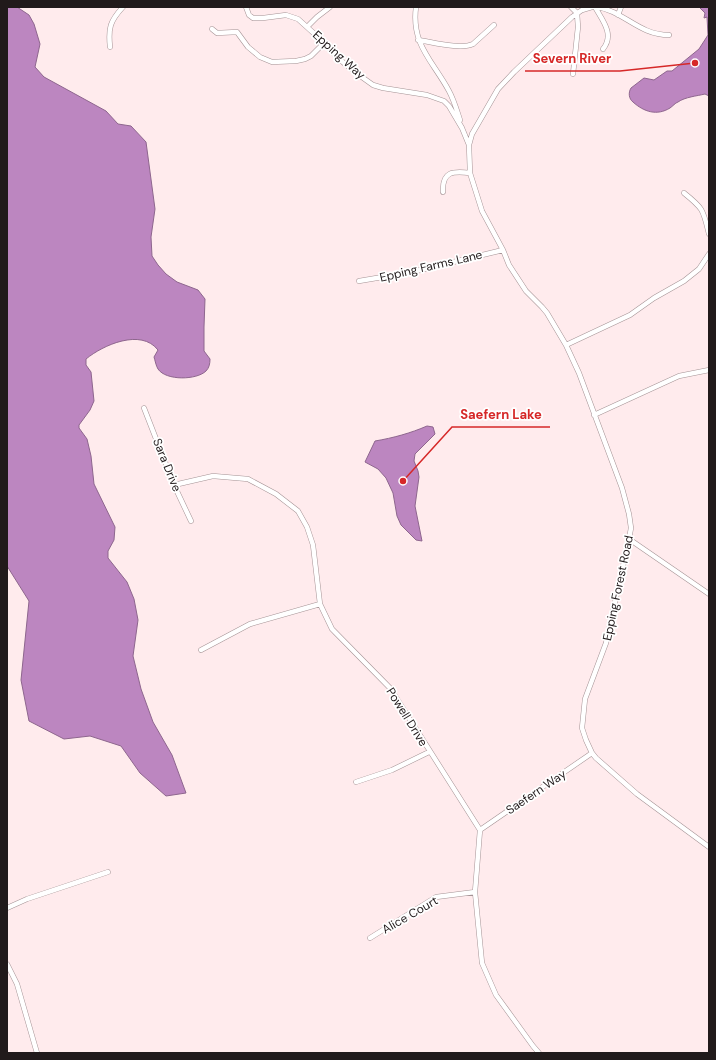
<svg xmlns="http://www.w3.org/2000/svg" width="716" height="1060" viewBox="0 0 716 1060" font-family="'DM Sans',sans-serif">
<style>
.water{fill:#bc86c0;stroke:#8e668e}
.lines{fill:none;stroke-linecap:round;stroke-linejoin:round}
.minor-casing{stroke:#a59395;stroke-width:5.5}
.minor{stroke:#fff;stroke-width:4.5}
.labels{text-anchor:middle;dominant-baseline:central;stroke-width:3.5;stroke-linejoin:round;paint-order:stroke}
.street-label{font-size:12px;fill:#211a1b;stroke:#fff}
.leader{fill:none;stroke:#d62828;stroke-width:1.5}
.callout-dot{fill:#d62828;stroke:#fff;stroke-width:1.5}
.callout-label{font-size:13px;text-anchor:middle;font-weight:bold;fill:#d62828;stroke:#fff;stroke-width:3.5;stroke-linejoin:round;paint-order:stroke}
</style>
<rect width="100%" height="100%" fill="#ffebed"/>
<!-- water -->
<path class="water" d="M7,7H17L29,15L34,24L40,44L35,67L44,77L106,111L118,124L131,126L146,142L155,209L151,237L152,256L158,265L166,274L177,282L198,290L205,299L204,327V351L210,359C210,364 209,368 206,371C197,380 166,381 158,369C156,366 155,360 154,357L158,350C141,328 103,345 86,359V365L91,372L94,401L90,410L79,425V428L87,439L91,456L94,484L115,527L114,540L108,551V558L127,582L134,599L138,620L133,656L141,689L153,722L172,755L186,793L166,796L140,773L121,746L90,736L64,739L29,721L21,680L29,601L7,566Z
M699,7H709V96L705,94C697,96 685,97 678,102C675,103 673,106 670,108C657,116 644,112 633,102C629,99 628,93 631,88L644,78L654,80L667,71H672L699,49L708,35L707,17L704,18L705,13Z
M427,426L433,427L435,434L415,454L414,461L418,471L419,477L415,506L422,541L416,540L401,525L397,516L393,493L386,478L378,469L365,462L375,441C393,438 411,433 427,426Z"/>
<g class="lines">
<defs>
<path id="minor" d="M246,7L249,15L253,18H263L286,15L298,19L318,37L339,59L359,75L373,85L383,88L427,95L444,101L449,106L462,128L469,145L470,173L482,211L503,250L509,265L526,291L542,307L547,313L566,345L579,373L622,488L629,514L631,528L629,539L606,643L585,699L582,728L586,740L592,753L596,758L637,794L709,847
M416,7C411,45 433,61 449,91C454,100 457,111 460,120
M571,7L577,13
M595,7C602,20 615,34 603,49
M596,7C623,10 638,35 669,35
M618,15L621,7
M307,27L317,17L330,7
M212,29L217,33L237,32L248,47L260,57L272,62L296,61L305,59L311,56L324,43
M418,40C432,42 461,50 473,44L494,25
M110,47C108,28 110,21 123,7
M573,74L578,27L577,13
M469,145L472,134L498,89L514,72L572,17L582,10L592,7
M443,192C442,171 453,171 470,173
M684,193C704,209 703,210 709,234
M359,281L412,272L503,250
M566,345L630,315L654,298L684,281L699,269L709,254
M144,408L174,485L191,521
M594,415L679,376L709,370
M174,485L213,476L248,479L276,494L298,511L307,527L313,545L320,604L332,629L390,688L480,830L475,892L482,963L496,995L533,1046L539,1053
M629,539L709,594
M201,650L250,624L320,604
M356,782L392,770L429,752
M480,830L592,753
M7,908L27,899L108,872
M370,938L436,897L475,892
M7,964L17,984L37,1053"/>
</defs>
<!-- minor casing -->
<use href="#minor" class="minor-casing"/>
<!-- minor -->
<use href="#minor" class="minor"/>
</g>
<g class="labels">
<!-- street labels -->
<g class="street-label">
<text transform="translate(339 55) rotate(42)">Epping Way</text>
<text transform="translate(431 266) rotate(-13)">Epping Farms Lane</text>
<text transform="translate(167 465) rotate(68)">Sara Drive</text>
<text transform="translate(618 588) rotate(-78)">Epping Forest Road</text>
<text transform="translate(407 717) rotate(58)">Powell Drive</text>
<text transform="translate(536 792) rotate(-34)">Saefern Way</text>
<text transform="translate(410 915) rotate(-30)">Alice Court</text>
</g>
</g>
<!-- callouts -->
<path class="leader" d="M695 63L620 71H525M403 481L452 427H550"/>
<g class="callout-dot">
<circle cx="695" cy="63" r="4"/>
<circle cx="403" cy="481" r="4"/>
</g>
<g class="callout-label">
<text x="572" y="63">Severn River</text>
<text x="501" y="419">Saefern Lake</text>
</g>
<!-- border -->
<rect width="716" height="1060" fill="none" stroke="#211a1b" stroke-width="16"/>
</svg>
